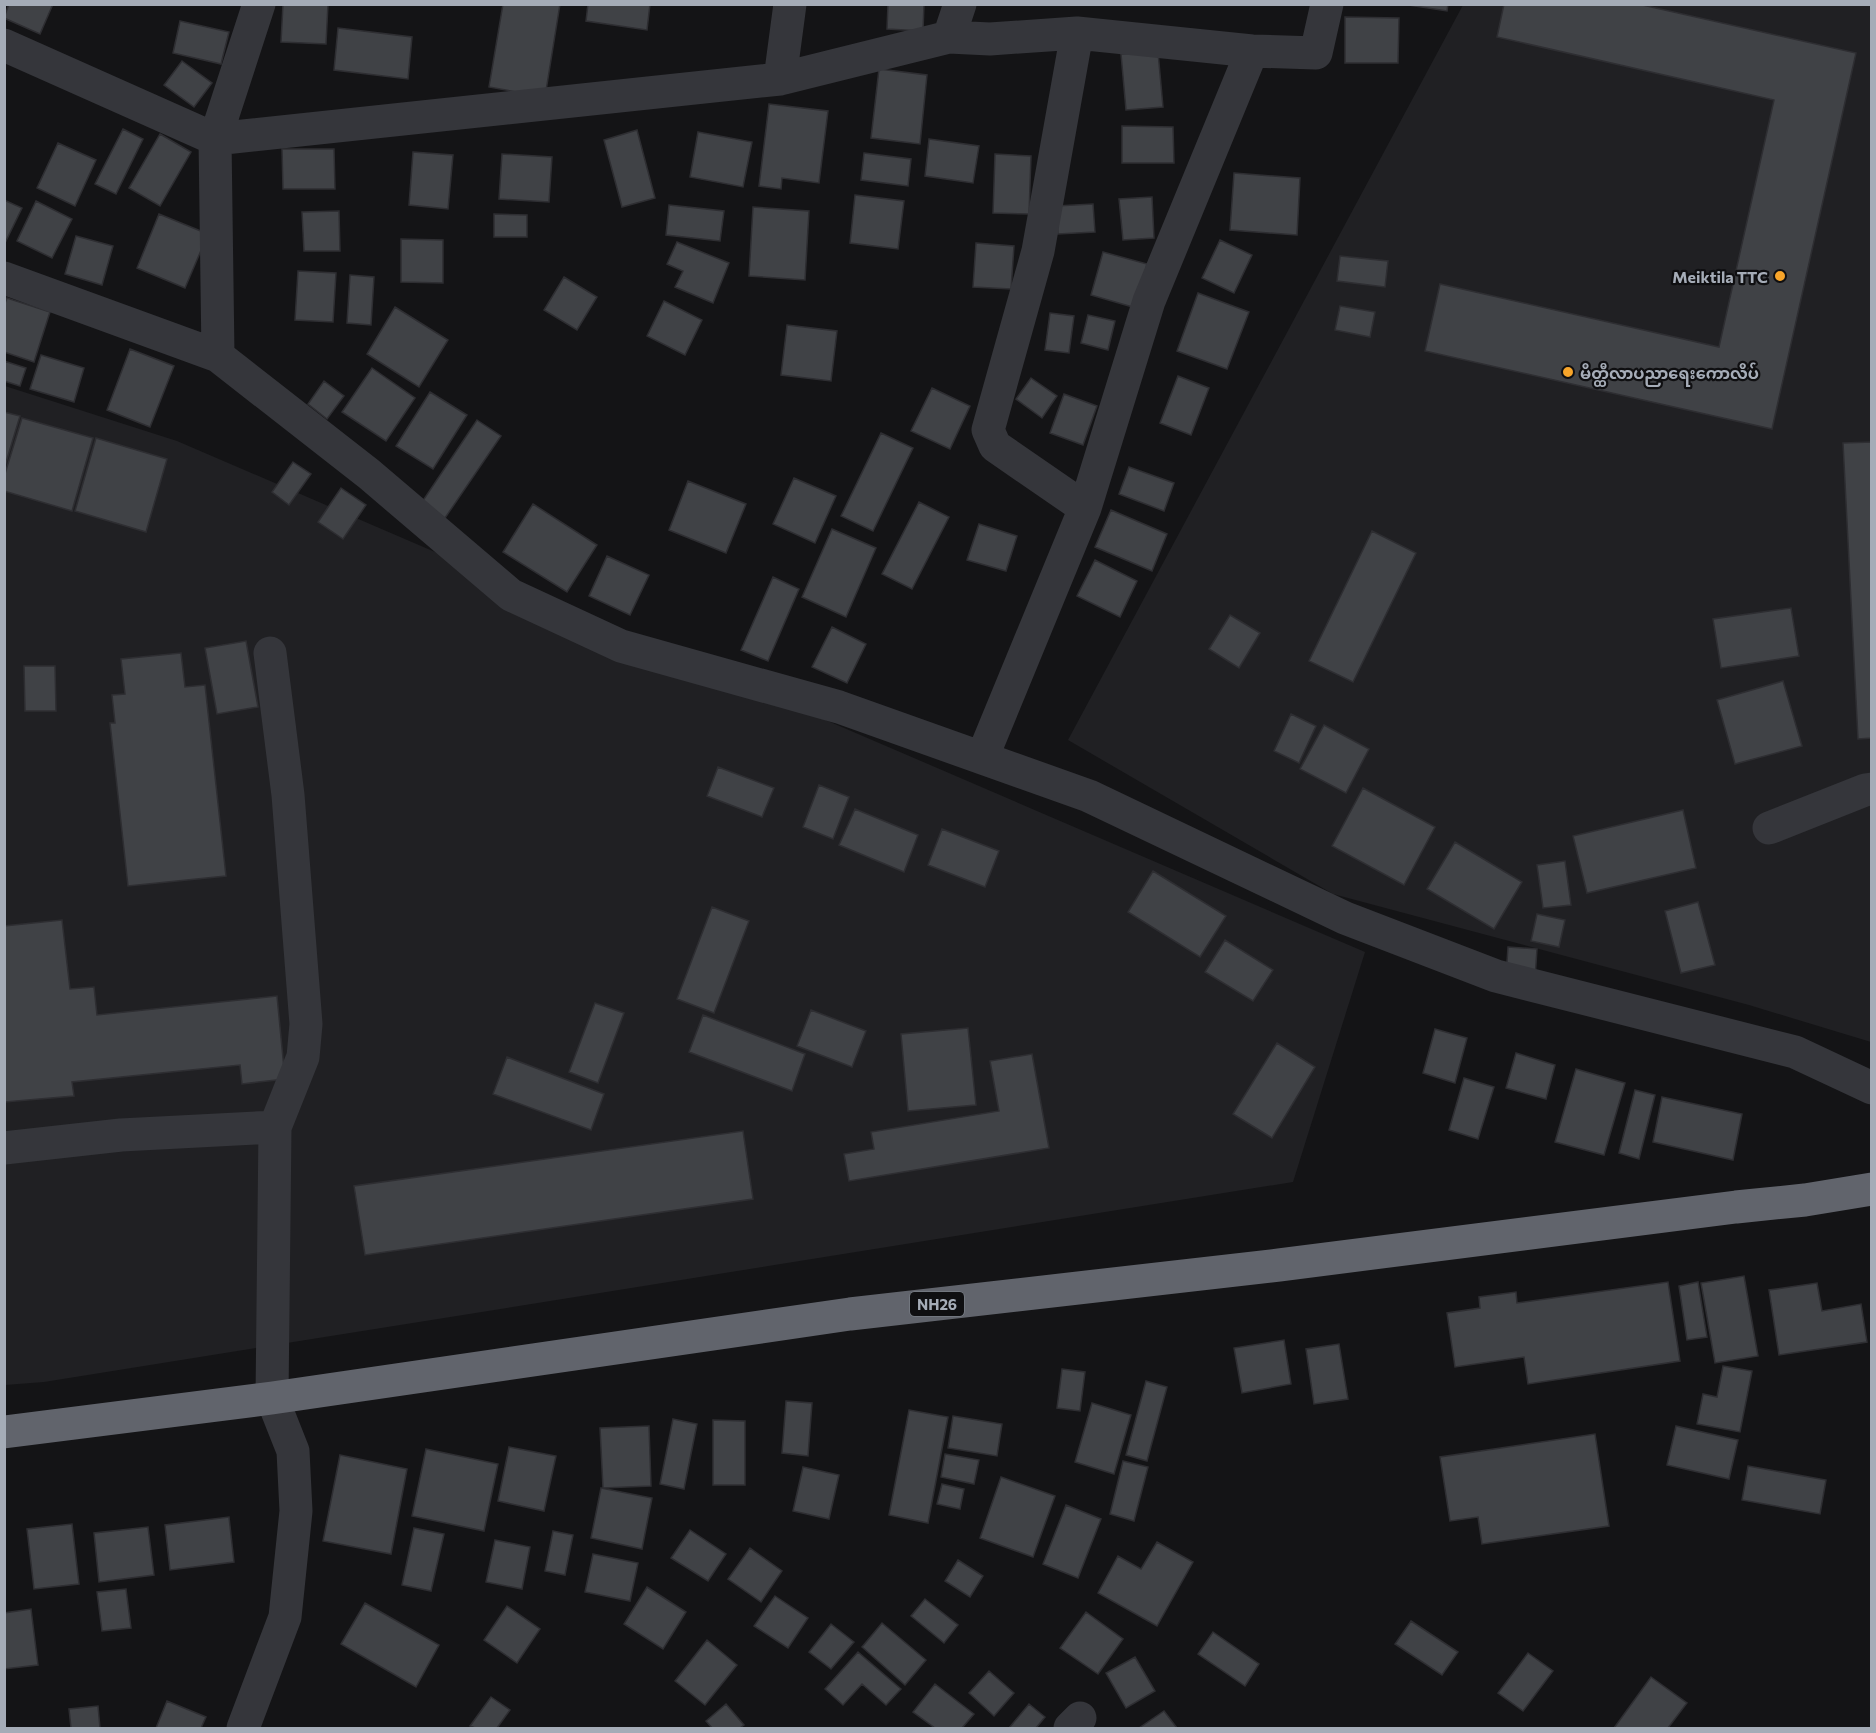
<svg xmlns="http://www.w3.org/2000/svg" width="1876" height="1733" viewBox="0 0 1876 1733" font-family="Commissioner,'Noto Sans Myanmar',sans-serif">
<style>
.built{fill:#202023}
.building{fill:#404246;stroke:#2e2e32;stroke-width:1.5}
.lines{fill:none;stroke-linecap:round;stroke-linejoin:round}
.minor{stroke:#35363b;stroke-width:33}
.highway{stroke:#61646c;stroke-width:33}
.poi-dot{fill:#f8a52a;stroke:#0f0f11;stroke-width:2}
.labels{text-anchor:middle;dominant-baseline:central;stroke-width:4.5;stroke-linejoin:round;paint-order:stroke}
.shield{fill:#0f0f11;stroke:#787d85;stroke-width:1.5}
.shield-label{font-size:15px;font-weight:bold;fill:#a5acb7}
.poi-label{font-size:16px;font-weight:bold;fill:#a5acb7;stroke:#0f0f11;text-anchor:end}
</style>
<rect width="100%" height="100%" fill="#141416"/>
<!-- built -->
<path class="built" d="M1463,5H1871V1042L1749,1005L1333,894L1068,740Z
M5,386L177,441L1365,952L1293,1182L44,1382L5,1385Z"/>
<!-- building -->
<path class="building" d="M9,4H53L40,34L4,18Z
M283,4H328L326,44L281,42Z
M503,4H560L545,97L489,87Z
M588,4H650L647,30L586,21Z
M888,4H924L923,31L887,29Z
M1402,4H1448L1447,11Z
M1504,4H1638L1856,53L1772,429L1425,351L1440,284L1719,347L1774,100L1497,37Z
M1345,17L1399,18L1398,63H1345Z
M180,21L229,32L221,64L173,53Z
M338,28L412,37L408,79L334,70Z
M1158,52L1163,107L1126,110L1121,54Z
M182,61L212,83L194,107L164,85Z
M879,69L927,75L920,144L871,138Z
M769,104L828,111L819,183L782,178L781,189L759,186Z
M1122,126L1173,127L1174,163H1122Z
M123,129L143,139L116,194L95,184Z
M637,130L655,198L622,207L604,140Z
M698,132L752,142L743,187L690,177Z
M160,134L191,152L160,206L129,188Z
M929,139L979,146L973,183L925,176Z
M58,143L96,160L75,206L37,188Z
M282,149H334L335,189H283Z
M413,152L453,155L448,209L409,205Z
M864,153L911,159L908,186L861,180Z
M502,154L552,157L549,202L499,199Z
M995,154L1031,156L1029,214L993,213Z
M1234,173L1300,178L1297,235L1230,230Z
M855,195L904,201L898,249L850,243Z
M1152,197L1154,238L1123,240L1119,199Z
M4,200L22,208L4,245Z
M36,201L72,219L52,258L17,241Z
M1093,204L1095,232L1058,234L1056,206Z
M669,205L724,211L720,241L666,235Z
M753,207L809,211L805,280L749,276Z
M339,211L340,251H304L302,212Z
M159,214L208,234L185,288L137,268Z
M494,214L527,215V237H494Z
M76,236L113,246L102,285L65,274Z
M401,239L443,240V283L401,282Z
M1220,240L1252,255L1234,293L1202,278Z
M677,242L729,263L713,303L675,287L683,271L667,264Z
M976,243L1014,246L1011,289L973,287Z
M1103,252L1147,264L1136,308L1091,295Z
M1340,256L1388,261L1385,287L1337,281Z
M298,271L336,273L333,322L295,320Z
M350,275L374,277L371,325L347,323Z
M564,277L597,297L577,330L544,310Z
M1198,293L1249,312L1227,369L1177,351Z
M7,298L50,312L34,362L4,352V306Z
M664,301L702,320L685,355L647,336Z
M1340,306L1375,312L1370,337L1335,330Z
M395,307L448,340L419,387L367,354Z
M1050,313L1074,316L1069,353L1045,350Z
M1088,315L1115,321L1108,350L1081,343Z
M787,325L837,331L831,381L781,375Z
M130,349L174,366L150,427L107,410Z
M41,355L84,368L74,402L30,389Z
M4,361L26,368L20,386L4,381Z
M372,368L415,398L386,441L342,412Z
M1178,376L1209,388L1191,435L1160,423Z
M1031,378L1057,396L1042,418L1016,399Z
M324,381L344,396L327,419L308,404Z
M932,388L970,406L950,449L911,431Z
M430,392L467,415L433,469L396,446Z
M1064,394L1097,406L1083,445L1050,433Z
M4,412L20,416L4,469Z
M22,418L93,438L72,511L4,491V477Z
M477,420L501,436L445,518L422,502Z
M881,433L913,448L873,531L841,516Z
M96,438L167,459L146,532L75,511Z
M1872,442V738L1858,739L1843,443Z
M293,462L311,474L289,505L272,492Z
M1129,467L1174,483L1164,511L1119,494Z
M794,478L836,496L815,543L773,524Z
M688,481L746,504L726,553L669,530Z
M341,488L366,505L343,539L318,522Z
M919,502L949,517L912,589L882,574Z
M533,504L597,545L567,592L503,552Z
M1111,510L1167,534L1152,571L1095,547Z
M979,524L1017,536L1006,571L967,560Z
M832,529L876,548L846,617L802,597Z
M1372,531L1416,553L1353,682L1309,661Z
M607,556L649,575L630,615L589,596Z
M1095,560L1137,581L1120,617L1077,596Z
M773,577L799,589L768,661L741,650Z
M1791,608L1799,656L1721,668L1713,619Z
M1230,615L1260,633L1239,668L1209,649Z
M832,627L866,644L847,683L812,667Z
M246,641L258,707L217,714L205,648Z
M181,653L185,687L205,685L226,876L128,886L110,723H115L112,695L125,694L121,659Z
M24,666H55L56,711H25Z
M1783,681L1802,746L1735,764L1717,700Z
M1291,714L1316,726L1299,763L1274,751Z
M1324,725L1369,749L1346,793L1300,769Z
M718,767L774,788L762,817L707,796Z
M819,785L849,797L833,839L803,827Z
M1363,788L1435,827L1404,885L1332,846Z
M855,809L918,835L904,872L839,845Z
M1683,810L1696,868L1587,893L1573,836Z
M942,829L999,851L985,887L928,865Z
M1455,842L1522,882L1494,929L1427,889Z
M1565,861L1571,905L1543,908L1537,865Z
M1153,871L1226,916L1200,957L1128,912Z
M1698,902L1715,965L1681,973L1665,911Z
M712,907L749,921L714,1013L677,999Z
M1537,914L1565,920L1559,947L1531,941Z
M62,920L70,989L94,987L97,1015L277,996L285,1079L242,1084L240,1065L72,1082L74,1096L5,1102L4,926Z
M1225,940L1273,970L1253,1001L1205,972Z
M1508,947L1537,949L1535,979L1506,977Z
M595,1003L624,1013L598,1083L569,1072Z
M811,1010L866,1031L852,1067L797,1046Z
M703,1015L805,1054L792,1091L689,1052Z
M968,1028L976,1105L908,1111L901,1034Z
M1435,1029L1467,1038L1455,1083L1423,1073Z
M1277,1043L1315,1067L1272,1138L1233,1114Z
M1516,1053L1555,1065L1546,1099L1506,1088Z
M1032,1054L1049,1148L849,1181L844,1154L874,1149L871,1132L999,1111L990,1061Z
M507,1057L604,1094L591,1130L493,1094Z
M1576,1069L1625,1083L1604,1155L1555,1142Z
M1464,1078L1494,1087L1478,1139L1449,1130Z
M1635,1090L1655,1095L1639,1159L1619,1153Z
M1662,1097L1742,1114L1733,1160L1653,1142Z
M743,1131L753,1199L365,1255L354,1186Z
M1744,1276L1758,1356L1715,1363L1701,1283Z
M1668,1282L1680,1361L1528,1384L1524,1357L1455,1367L1447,1313L1480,1308L1479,1297L1516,1292L1517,1303Z
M1698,1282L1707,1337L1687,1340L1679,1286Z
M1817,1283L1822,1311L1861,1304L1867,1342L1779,1355L1769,1290Z
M1284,1340L1291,1384L1242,1393L1234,1348Z
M1339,1344L1348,1399L1314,1404L1306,1349Z
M1723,1366L1752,1371L1740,1432L1697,1424L1703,1394L1717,1397Z
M1062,1369L1085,1372L1080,1411L1057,1408Z
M1146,1381L1167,1387L1147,1461L1126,1455Z
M786,1401L812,1403L808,1456L782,1453Z
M1092,1403L1131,1415L1114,1474L1075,1462Z
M909,1410L948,1417L928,1523L889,1515Z
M953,1416L1002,1424L997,1456L948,1448Z
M673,1419L697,1424L684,1489L660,1484Z
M713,1420L745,1421V1485H713Z
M649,1426L651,1486L603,1488L600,1428Z
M1676,1426L1738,1440L1729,1479L1667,1465Z
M1595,1434L1609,1526L1482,1544L1478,1517L1450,1521L1440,1457Z
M509,1447L556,1456L544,1511L498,1501Z
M426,1449L498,1464L484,1531L412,1516Z
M945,1454L979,1460L974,1484L941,1477Z
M340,1455L407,1469L391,1554L323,1541Z
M1123,1461L1148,1467L1134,1521L1110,1514Z
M1748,1466L1826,1480L1820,1514L1742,1500Z
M803,1467L839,1475L829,1519L793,1511Z
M1001,1477L1055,1496L1033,1557L980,1538Z
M942,1484L964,1489L960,1509L937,1504Z
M601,1488L652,1498L642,1549L591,1538Z
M1066,1505L1101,1519L1078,1578L1043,1564Z
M229,1517L234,1562L170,1570L165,1525Z
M72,1524L79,1584L34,1589L27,1529Z
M148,1527L154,1575L99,1582L94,1533Z
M414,1528L444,1534L431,1591L402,1585Z
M690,1530L726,1554L708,1581L671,1558Z
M553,1531L573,1535L565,1575L545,1571Z
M495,1540L530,1547L522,1589L486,1582Z
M1157,1542L1193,1562L1157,1626L1098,1593L1118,1556L1141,1569Z
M750,1548L782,1571L761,1602L728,1579Z
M593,1554L638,1563L630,1601L585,1592Z
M958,1560L983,1576L970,1597L945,1581Z
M647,1587L686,1612L663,1649L624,1624Z
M126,1589L131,1628L102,1631L97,1592Z
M775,1596L808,1618L788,1648L754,1626Z
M925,1599L958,1625L944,1643L911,1616Z
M365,1603L439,1645L416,1687L341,1644Z
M507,1606L540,1629L517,1663L484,1640Z
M31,1609L38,1665L4,1669V1613Z
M1086,1612L1123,1639L1098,1674L1060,1648Z
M1411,1621L1458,1652L1442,1675L1395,1644Z
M882,1623L926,1660L905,1685L862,1647Z
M831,1624L854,1642L831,1669L809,1652Z
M1213,1632L1259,1664L1245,1686L1198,1654Z
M707,1640L737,1665L705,1705L675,1681Z
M858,1652L901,1689L886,1705L862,1684L843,1705L825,1689Z
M1528,1653L1553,1671L1523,1711L1498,1693Z
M1135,1657L1155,1691L1126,1708L1106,1673Z
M989,1671L1014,1693L994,1716L969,1693Z
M1651,1677L1687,1703L1668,1728H1614Z
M935,1684L974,1714L962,1728H935L913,1712Z
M491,1697L510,1710L497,1728H475L470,1726Z
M167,1701L206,1717L201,1728H156Z
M726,1704L744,1725L740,1728H712L706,1721Z
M1029,1704L1045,1717L1036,1728H1009Z
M98,1706L100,1728H71L69,1709Z
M1164,1711L1177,1728H1139Z"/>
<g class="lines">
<!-- minor -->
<path class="minor" d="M1077,33L1038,251L988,430L995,446L1085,508
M949,37L960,4
M4,45L215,139L780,79L949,37L990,39L1077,33L1252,51L1316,53L1327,4
M780,79L790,4
M4,278L218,356L215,139L259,4
M218,356L369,474L511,595L621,646L839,707L1089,796L1345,918L1496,976L1795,1052L1872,1088
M270,653L288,795L306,1024L303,1057L275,1127
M982,758L1085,508L1149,301L1252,51
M1769,828L1865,790L1872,789
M4,1148L121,1135L275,1127L272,1398L293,1451L296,1511L285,1617L243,1728
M1070,1728L1080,1718"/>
<!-- highway -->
<path class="highway" d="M4,1432L272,1398L850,1314L1279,1265L1736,1207L1805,1200L1872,1189"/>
</g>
<!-- markers -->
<g class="poi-dot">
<circle cx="1780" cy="276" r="6"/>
<circle cx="1568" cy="372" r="6"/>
</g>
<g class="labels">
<!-- shield labels -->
<rect class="shield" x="910" y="1292" width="54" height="24" rx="4.5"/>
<g class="shield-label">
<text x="937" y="1304">NH26</text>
</g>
<!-- poi labels -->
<g class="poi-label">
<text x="1768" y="276">Meiktila TTC</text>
<text x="1580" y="372" text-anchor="start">မိတ္ထီလာပညာရေးကောလိပ်</text>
</g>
</g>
<!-- border -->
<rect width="1876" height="1733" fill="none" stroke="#a5acb7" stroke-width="12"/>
</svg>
